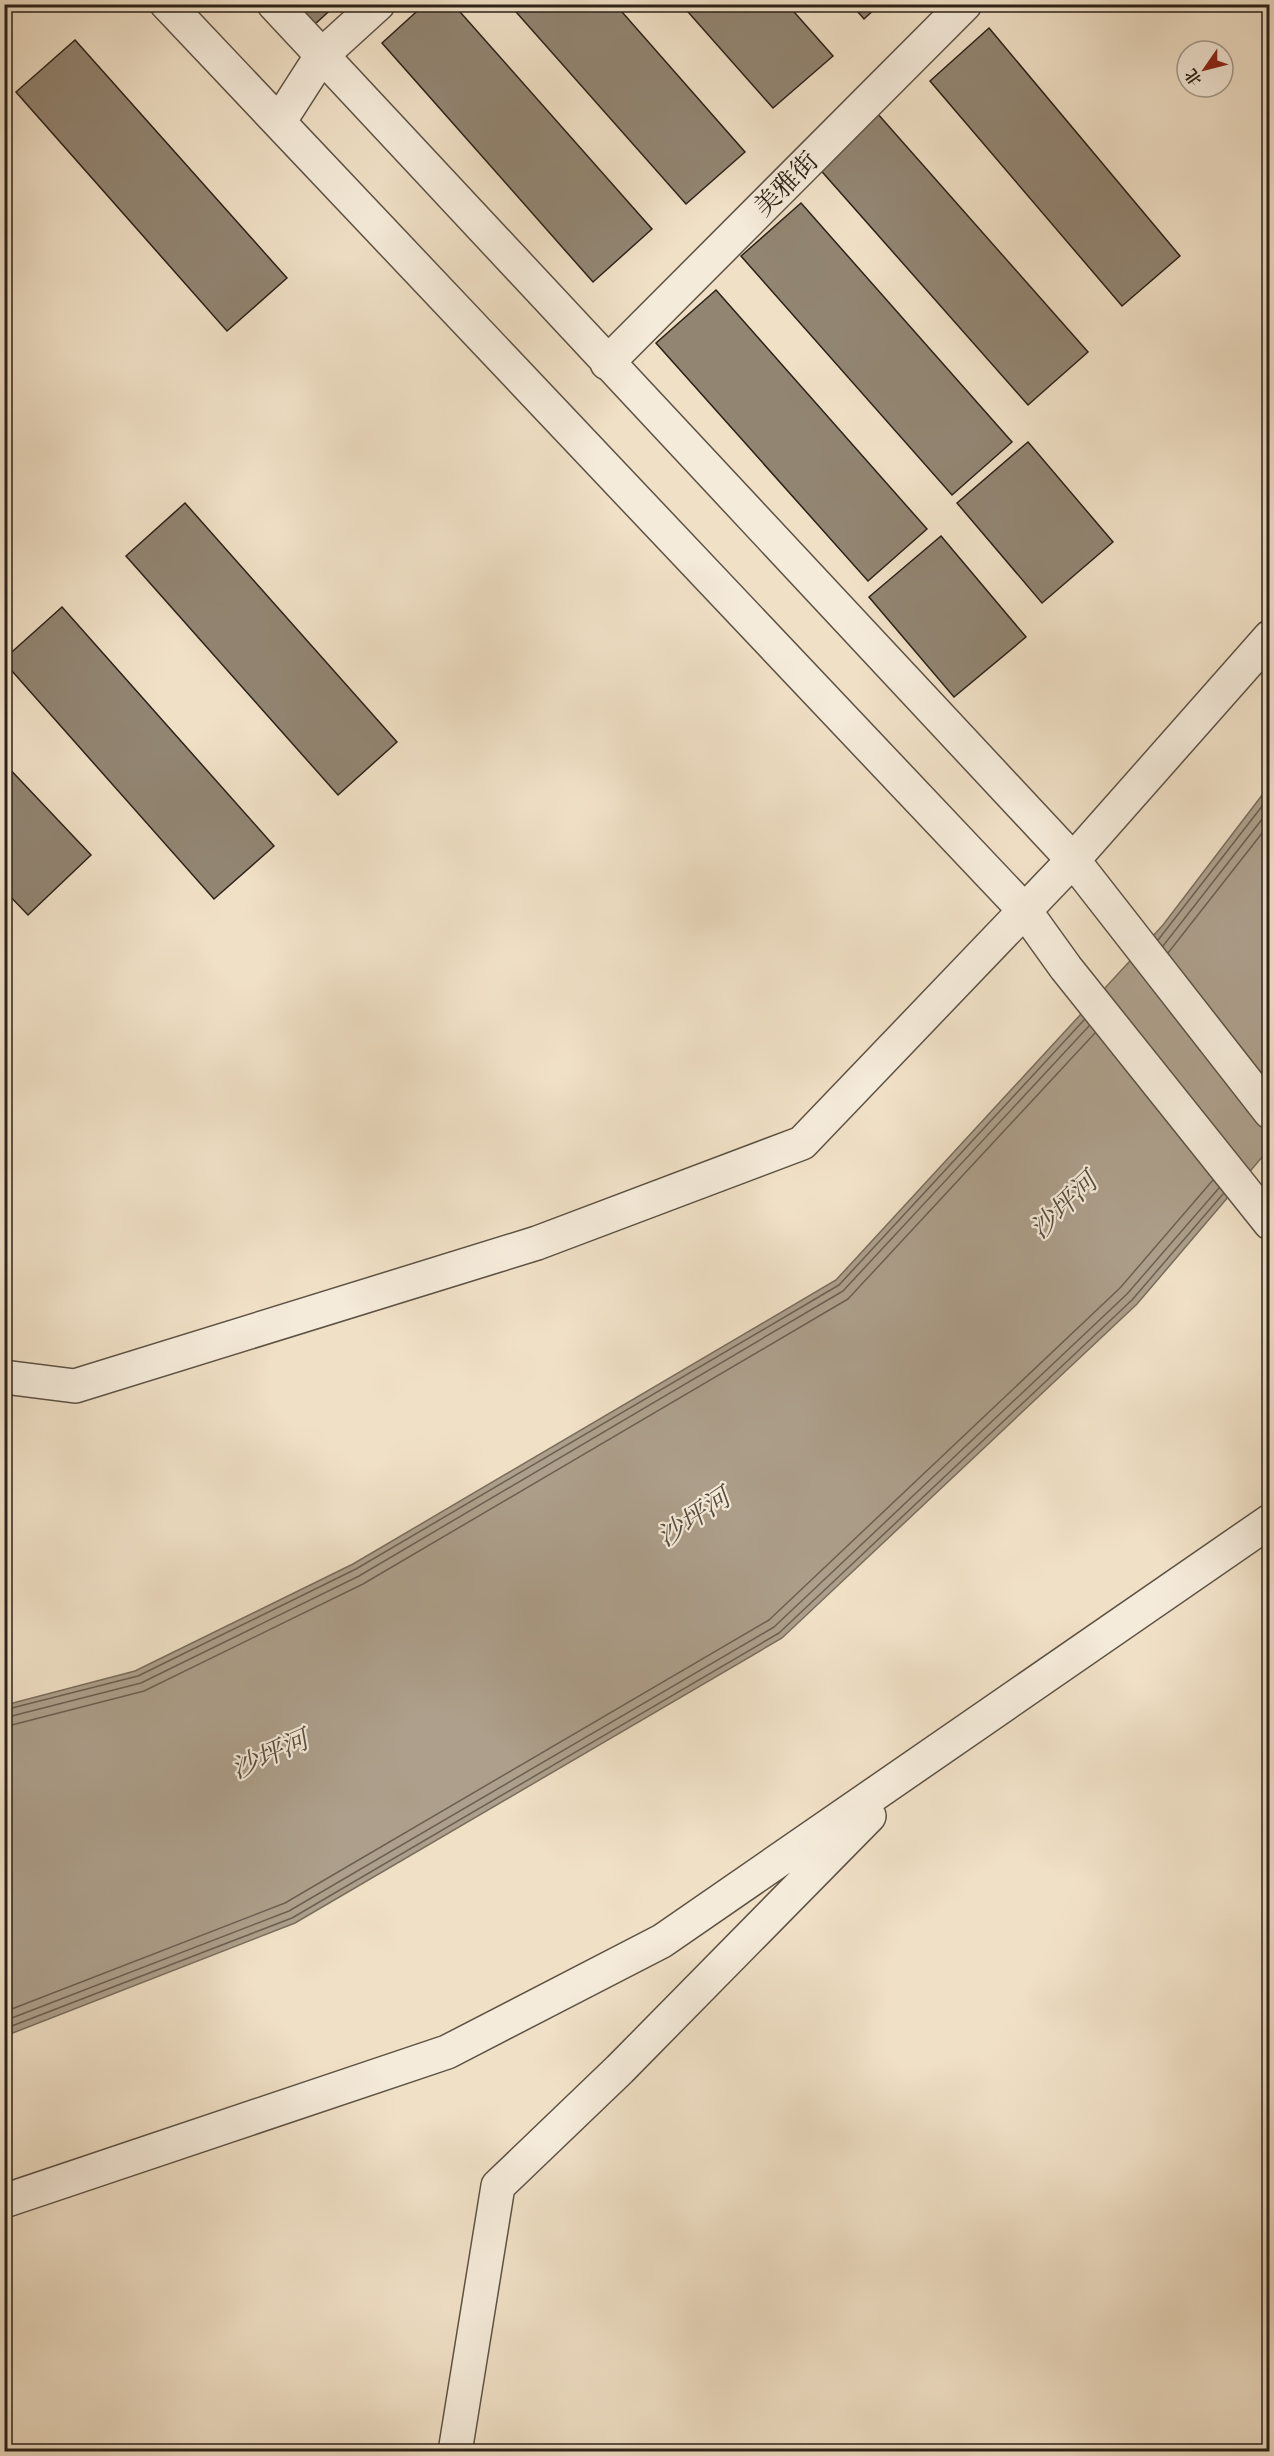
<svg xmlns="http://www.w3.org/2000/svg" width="1274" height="2456" viewBox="0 0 1274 2456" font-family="Cardo,'Noto Serif SC',serif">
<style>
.water{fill:#ad9f8b;stroke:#796d5d;stroke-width:1.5}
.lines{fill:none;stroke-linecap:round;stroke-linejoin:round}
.shore{stroke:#6c6052;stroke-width:1.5}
.building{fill:#928572;stroke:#2c2218;stroke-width:1.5}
.minor-casing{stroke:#5d5244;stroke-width:36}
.minor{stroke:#f5ebda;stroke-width:33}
.labels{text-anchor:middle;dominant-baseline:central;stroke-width:4.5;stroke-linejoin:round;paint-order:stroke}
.street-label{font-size:26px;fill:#2c2218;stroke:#f5ebda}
.water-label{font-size:27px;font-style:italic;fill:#594e40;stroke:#f5ebda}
</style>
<rect width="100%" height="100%" fill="#f0e0c6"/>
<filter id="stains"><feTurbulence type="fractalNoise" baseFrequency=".00333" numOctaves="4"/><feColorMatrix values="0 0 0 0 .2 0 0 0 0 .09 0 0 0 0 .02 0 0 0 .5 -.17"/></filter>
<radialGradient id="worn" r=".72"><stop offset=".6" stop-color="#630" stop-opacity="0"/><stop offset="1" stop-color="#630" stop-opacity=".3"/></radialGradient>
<!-- water -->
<path class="water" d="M1269,786V1149L1137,1304L782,1638L295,1923L5,2036V1705L135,1671L353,1564L836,1280L1163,925Z"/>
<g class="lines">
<!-- shore -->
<path class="shore" d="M1158,940L1270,796
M1163,946L1270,809
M1168,953L1270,823
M4,1710L138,1676L356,1569L839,1285L1084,1020
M4,1718L141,1683L359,1576L843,1291L1089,1026
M4,1727L144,1691L363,1584L848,1299L1095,1033
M4,2012L285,1903L769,1620L1120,1288L1213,1180
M4,2021L289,1911L774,1627L1127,1294L1219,1188
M4,2029L292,1918L779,1633L1132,1300L1223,1194"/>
</g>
<!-- building -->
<path class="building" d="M296,4H337L314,25Z
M425,4H453L652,229L593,282L382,43Z
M509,4H615L745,152L686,204Z
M681,4H787L833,56L773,108Z
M851,4H880L864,19Z
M989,28L1180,256L1122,306L930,81Z
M75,40L287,278L227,331L16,92Z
M877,113L1088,352L1028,405L817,166Z
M801,203L1012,442L952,495L741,256Z
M716,290L927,529L868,581L656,343Z
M1028,442L1113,542L1042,603L957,503Z
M185,503L397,742L338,795L126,556Z
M941,536L1026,637L954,697L869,597Z
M62,607L274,846L214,899L4,662V659Z
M4,763L91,855L28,915L4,890Z"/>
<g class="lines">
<defs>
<path id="minor" d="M167,4L1025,911L1066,968L1270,1223
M274,4L1073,860L1270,1112
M279,122L322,55L378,4
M607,363L965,4
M4,1377L75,1386L537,1243L802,1143L1073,860L1270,637
M4,2201L447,2052L662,1941L1270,1521
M455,2452L498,2186L620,2069L869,1816"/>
</defs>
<!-- minor casing -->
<use href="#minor" class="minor-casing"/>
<!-- minor -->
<use href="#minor" class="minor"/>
</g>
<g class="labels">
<!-- street labels -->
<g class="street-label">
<text transform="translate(786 184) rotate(-45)">美雅街</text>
</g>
<!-- water labels -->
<g class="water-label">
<text transform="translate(1064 1206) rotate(-44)">沙坪河</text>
<text transform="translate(694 1518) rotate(-34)">沙坪河</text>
<text transform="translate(270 1755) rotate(-24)">沙坪河</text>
</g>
</g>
<!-- margin -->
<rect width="1274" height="2456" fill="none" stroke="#f0e0c6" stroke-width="24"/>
<rect x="6" y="6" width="1262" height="2444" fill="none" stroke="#2c2218" stroke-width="3"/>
<rect x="12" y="12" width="1250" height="2432" fill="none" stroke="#2c2218" stroke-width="1.5"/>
<!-- north arrow -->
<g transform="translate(1205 69) rotate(235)"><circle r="28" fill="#f5ebda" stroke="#a59b8c" stroke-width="1.5"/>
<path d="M0-4.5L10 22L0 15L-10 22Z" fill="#8f2418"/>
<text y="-9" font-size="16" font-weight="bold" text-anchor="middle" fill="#2c2218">北</text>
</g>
<rect width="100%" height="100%" filter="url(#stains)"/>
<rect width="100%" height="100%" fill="url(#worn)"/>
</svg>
